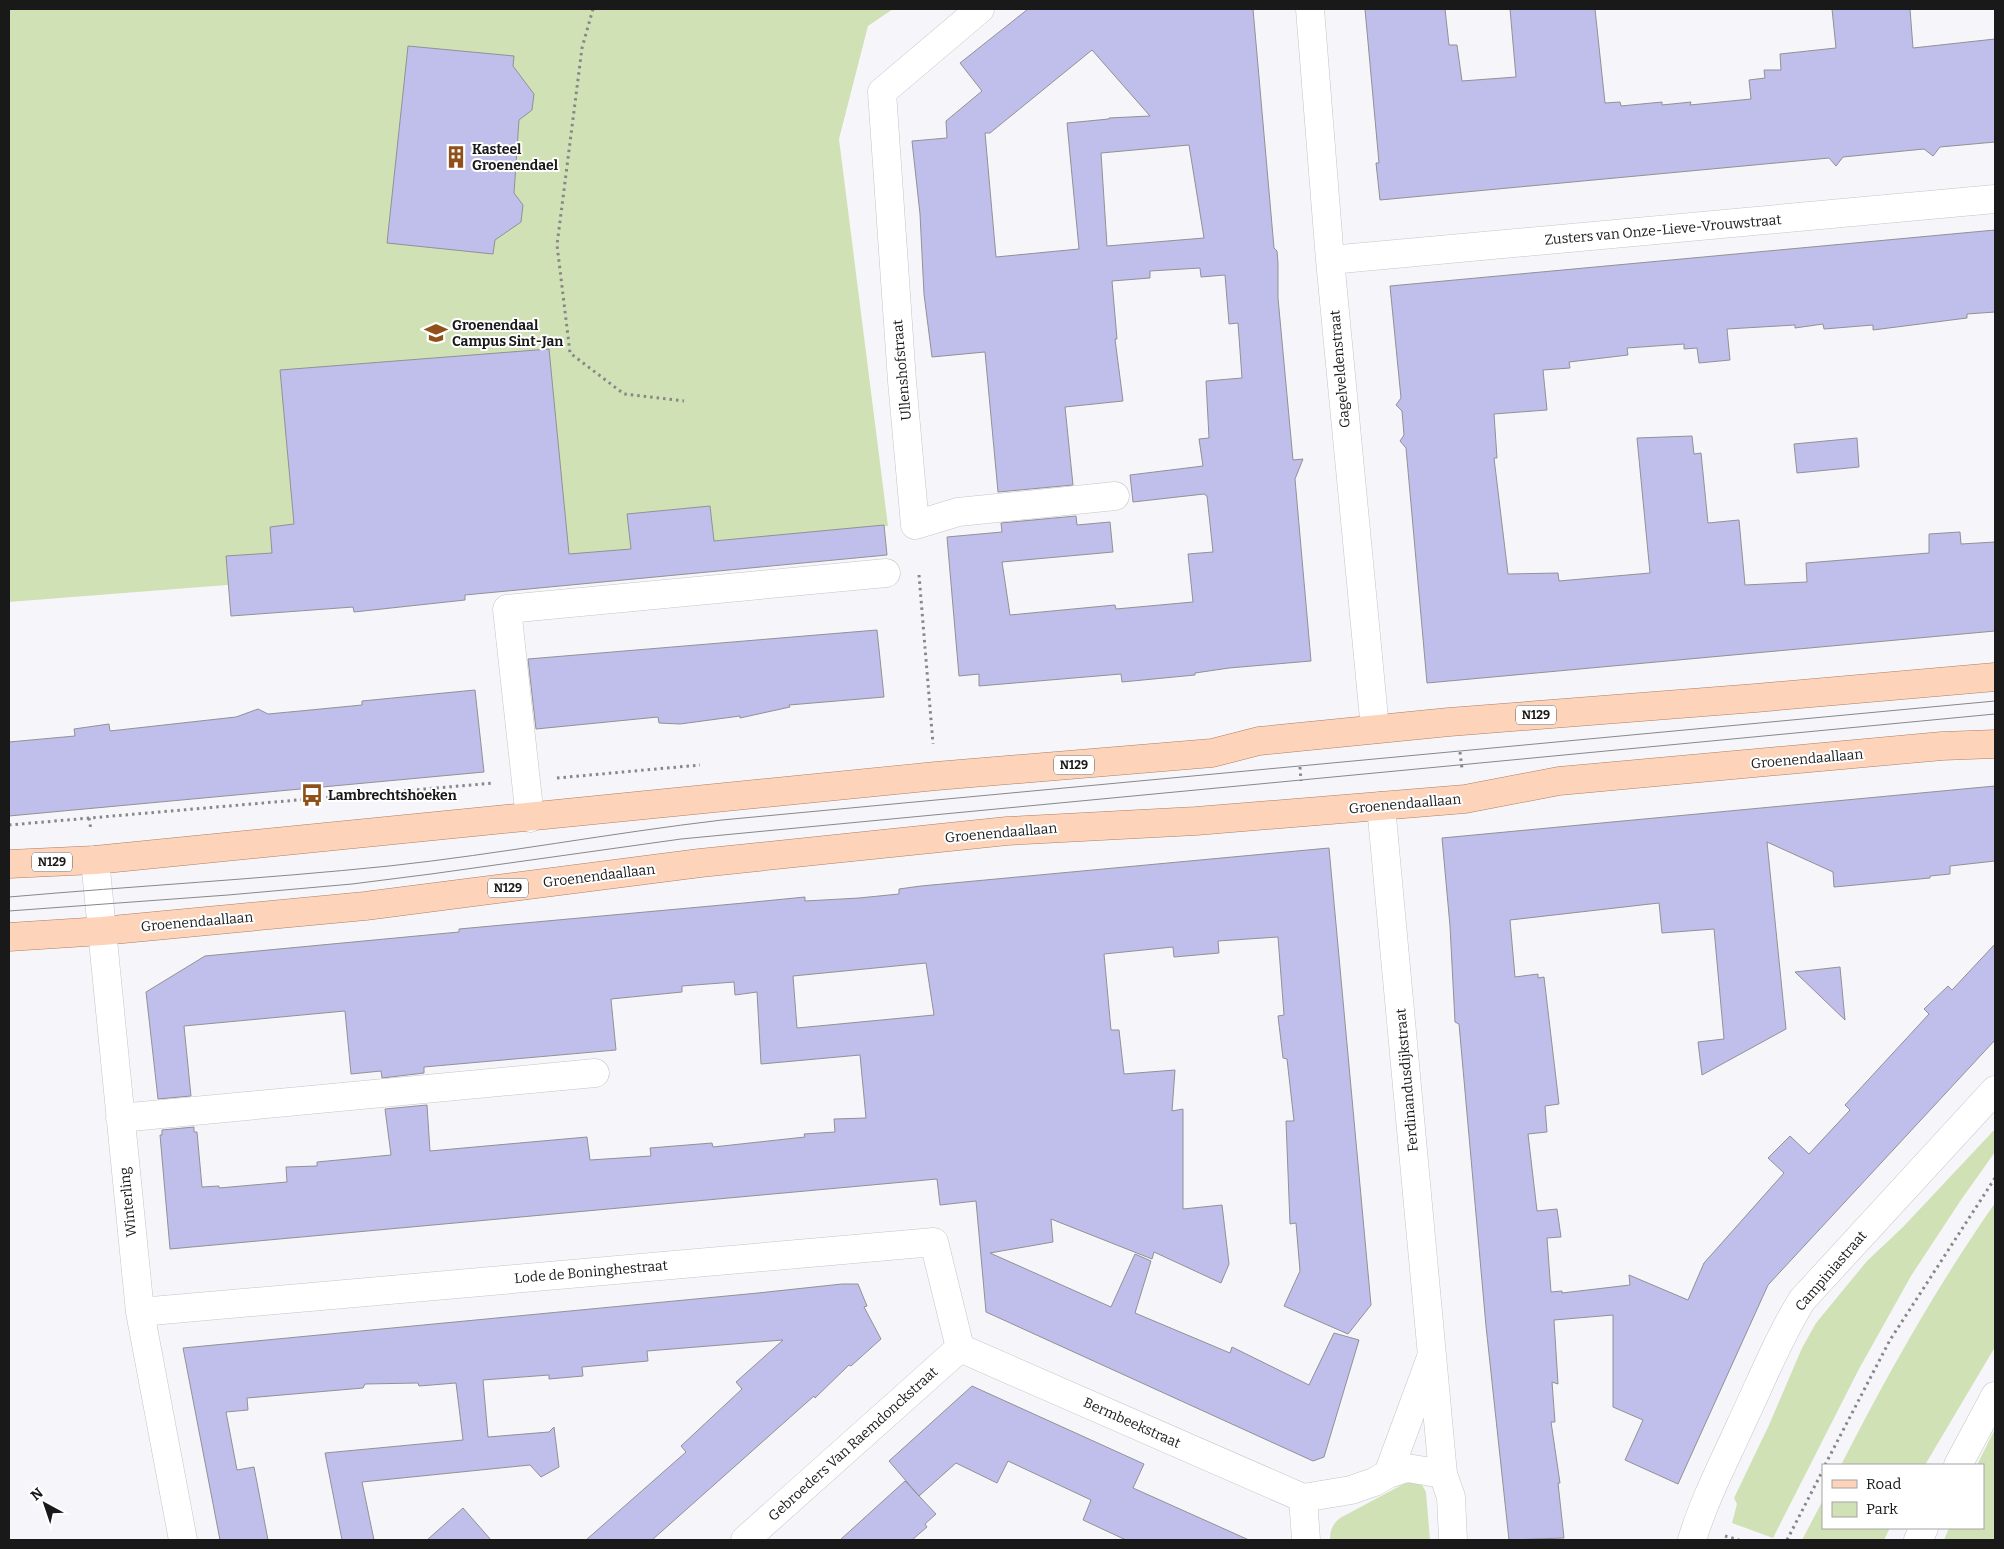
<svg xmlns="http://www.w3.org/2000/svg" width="2004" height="1549" viewBox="0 0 2004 1549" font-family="Bitter,serif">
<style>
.green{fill:#d0e2b5}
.building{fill:#c0beeb;stroke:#919195;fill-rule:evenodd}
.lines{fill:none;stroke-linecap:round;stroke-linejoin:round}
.minor-casing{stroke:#c5c5c9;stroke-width:29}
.major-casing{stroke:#ad7e63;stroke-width:29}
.path{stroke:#87878a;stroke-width:3;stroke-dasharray:2.5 4;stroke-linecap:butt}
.minor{stroke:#fff;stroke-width:28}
.major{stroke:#fdd3b9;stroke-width:28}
.tram{stroke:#88888b;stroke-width:1}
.labels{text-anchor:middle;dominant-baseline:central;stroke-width:4;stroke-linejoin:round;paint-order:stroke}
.shield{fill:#fff;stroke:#5e5e5f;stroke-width:1}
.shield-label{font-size:12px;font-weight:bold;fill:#19191a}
.poi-label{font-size:14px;font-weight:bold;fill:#19191a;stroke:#fff;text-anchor:start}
.street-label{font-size:14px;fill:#19191a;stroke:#fff}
</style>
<rect width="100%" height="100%" fill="#f6f6fa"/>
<!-- green -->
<path class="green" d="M9,9H893L868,26L839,139L888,526L318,578L9,602Z
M1995,1129V1152L1961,1200L1911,1276L1859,1369L1773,1538L1732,1523L1737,1504L1734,1498L1769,1425L1802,1348L1816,1323L1867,1261L1903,1227Z
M1995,1203V1347L1925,1465H1841C1887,1375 1937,1286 1995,1203Z
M1995,1429V1540H1944L1949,1528H1983V1465H1977Z
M1411,1480L1422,1485L1426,1492L1430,1540H1330C1330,1530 1332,1525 1340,1518Z
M1823,1500V1528H1890L1884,1540H1802Z"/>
<!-- building -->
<path class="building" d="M1028,9H1253L1274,248L1277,251L1278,263V298L1293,460L1303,459L1295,479L1311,661L1229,668L1195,673V675L1122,682L1121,674L979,686V674L959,676L947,537L1002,532L1001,523L1076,516L1077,525L1110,522L1113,552L1002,562L1010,615L1115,605L1116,609L1193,602L1188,554L1213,552L1207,496L1204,494L1133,502L1130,475L1203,466L1199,439L1209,438L1206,381L1242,378L1238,323L1229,324L1225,275L1201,277L1200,268L1150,271V278L1112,281L1117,339H1115L1123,401L1065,407L1073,485L998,492L985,352L932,357L924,294L920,214L912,141L947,138L946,121L982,91L960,63ZM1092,50L1150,116L1109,118V119L1067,123L1079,249L996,257L985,133H990ZM1189,145L1204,238L1107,246L1101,153Z
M1365,9H1445L1449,45H1457L1462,81L1516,77L1510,9H1595L1605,103L1620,102L1621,106L1662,102V105L1691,102L1690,105L1751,99L1749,80L1765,78L1764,70H1781L1780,54L1836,48L1832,9H1910L1913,48L1995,39V142L1940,147L1933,156L1924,149L1843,157L1836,166L1829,158L1380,200L1376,163H1379Z
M408,46L514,56L513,66L534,94L532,110L519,120L514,193L523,205L521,222L495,240L493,254L387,243Z
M1995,230V312L1967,314V318L1873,330V325L1824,329L1823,324L1795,328V325L1727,329L1730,360L1699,363L1697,348L1684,349V344L1627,348L1628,355L1569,362L1570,368L1543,370L1547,410L1494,414L1497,458H1494L1508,574L1558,573L1559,581L1650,573L1637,438L1692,436L1694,454L1701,453L1708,523L1739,520L1745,585L1807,582L1806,563L1929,553V534L1960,532L1961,544L1995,542V631L1427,683L1406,448L1400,441L1404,435L1402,411L1396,405L1401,398L1390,286Z
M549,349L569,554L631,549L627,514L710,506L714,541L884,525L887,555L465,595V600L354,612L353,607L231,616L226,556L272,553L270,527L294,524L280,370Z
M1857,438L1859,467L1797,473L1794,444Z
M877,630L884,697L789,705L790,707L740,718V716L680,724L659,723L658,717L536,729L528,659Z
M475,690L484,772L9,816V742L75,736L74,729L109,724L110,731L236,717L258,709L268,714L300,711L362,705V701Z
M1995,786V861L1950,866V874L1930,876V878L1834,887L1833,872L1767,842L1786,1029L1702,1075L1698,1042L1724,1039L1714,929L1662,933L1659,903L1510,920L1515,977L1538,974V978L1544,977L1559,1104L1545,1106L1547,1132L1528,1134L1537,1211L1557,1209L1561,1237L1547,1238L1551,1292L1562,1291V1293L1630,1285L1629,1275L1688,1300L1704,1263L1784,1173L1768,1158L1790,1136L1809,1154L1850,1110L1845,1105L1929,1014L1924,1009L1948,986L1952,990L1995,944V1040L1768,1285L1678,1484L1625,1460L1643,1420L1613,1407V1315L1554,1320L1558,1384L1552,1382L1555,1422H1551L1560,1483H1558L1564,1538L1509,1540L1486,1326L1459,1024L1455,1022L1450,926L1442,838Z
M1329,848L1371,1305L1348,1334L1284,1306L1300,1271L1296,1223L1290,1224L1286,1121H1294L1287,1059L1283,1058L1278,1016L1284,1015L1278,937L1218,941L1219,953L1174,957L1173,947L1104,954L1111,1030H1119L1124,1074L1175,1070L1172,1111L1183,1109V1209L1222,1205L1229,1264L1221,1283L1154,1252L1152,1259L1051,1219L1053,1242L990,1253L1111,1307L1135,1254L1151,1261L1135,1313L1230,1353L1232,1347L1309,1385L1334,1333L1359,1340L1324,1457L1313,1461L986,1312L976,1201L940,1205L937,1179L170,1249L160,1135H162V1130L194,1127V1132H197L202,1187L219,1186V1188L287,1182L286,1167L317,1166V1162L391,1155L385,1109L427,1105L430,1151L587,1137L590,1160L651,1156L650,1148L712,1143L713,1147L805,1137L804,1134L835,1132L834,1119L866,1118L860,1055L761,1064L757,992L735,995L734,982L682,986V992L611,999L616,1050L424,1067V1073L382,1078L381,1071L351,1074L345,1011L184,1026L191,1096L158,1099L146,992L205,956L459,932V929L744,903L805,897V901L859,898L899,894V889L921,886ZM926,963L934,1015L797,1028L793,976Z
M1840,967L1845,1020L1795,972Z
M842,1284H858L867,1306L864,1307L881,1339L851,1366L849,1365L815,1398L814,1396L652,1540H586L686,1452L681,1446L742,1389L736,1382L783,1340L647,1351L648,1361L582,1367L583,1376L549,1379V1375L483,1380L488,1437L549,1432L554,1427L559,1467L541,1477L530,1465L362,1482L374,1540H342L325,1453L463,1440L456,1383L419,1386L418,1383L365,1384L363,1388L247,1398L248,1410L226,1412L237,1470L254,1467L268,1540H220L183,1348L758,1293Z
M972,1386L1144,1464L1133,1488L1249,1540H1126L1083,1520L1091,1500L1008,1461L997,1483L956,1463L919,1496L889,1461Z
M905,1481L936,1514L925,1524L927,1527L912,1540H840Z
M463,1508L491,1540H427Z"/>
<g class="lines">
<defs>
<path id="minor" d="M980,9L882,92L902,381L915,525L958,512L1115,496
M1310,9L1330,260L1375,729
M1330,260L1995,199
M1381,806L1443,1474L1451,1497L1453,1540
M530,818L507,609L886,573
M95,860L140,1312L183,1540
M120,1118L595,1073
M140,1312L934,1242L960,1348
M960,1348L1303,1498
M1958,1465L1995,1396
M1388,1474L1430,1360
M745,1540L960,1348
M1306,1540L1303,1498L1351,1490L1374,1482L1388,1474L1407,1468L1443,1474
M1692,1540C1704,1500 1724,1462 1741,1424C1761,1382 1778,1339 1802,1300L1995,1090
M1918,1540L1924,1528"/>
<path id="major" d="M9,864L95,860L936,776L1212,753L1259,741L1449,722L1756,698L1995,677
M9,937L102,931L365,906L700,863L1007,831L1196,821L1465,799L1559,781L1942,746L1995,744"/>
</defs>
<!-- minor casing -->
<use href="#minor" class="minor-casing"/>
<!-- major casing -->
<use href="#major" class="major-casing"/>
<!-- path -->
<path class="path" d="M593,9L582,48L557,245L570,353L624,394L684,401
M919,575L933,744
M1460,752L1462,769
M1300,767L1301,781
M557,778L700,765
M89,818L91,830
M9,825L494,783
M1825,1465L1890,1340L1995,1178
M1725,1536L1739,1540
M1787,1540L1823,1470"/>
<!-- minor -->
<use href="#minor" class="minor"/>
<!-- major -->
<use href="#major" class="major"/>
<!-- tram -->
<path class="tram" d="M9,897C135,886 262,879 389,866C500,854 611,833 722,820L1995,701
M9,911L228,895L352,884L431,874L681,839L1995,714"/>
</g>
<!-- icons -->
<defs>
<symbol id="building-bare" viewBox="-9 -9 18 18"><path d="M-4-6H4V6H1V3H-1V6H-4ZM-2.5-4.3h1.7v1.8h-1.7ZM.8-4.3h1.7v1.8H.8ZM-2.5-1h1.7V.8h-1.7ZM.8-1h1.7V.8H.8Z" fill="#90501a" stroke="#fff" stroke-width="2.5" paint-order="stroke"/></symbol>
<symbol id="school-bare" viewBox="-9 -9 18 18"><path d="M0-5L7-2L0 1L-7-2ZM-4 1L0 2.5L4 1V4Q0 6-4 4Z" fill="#90501a" stroke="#fff" stroke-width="2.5" paint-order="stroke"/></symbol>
<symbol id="bus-bare" viewBox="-9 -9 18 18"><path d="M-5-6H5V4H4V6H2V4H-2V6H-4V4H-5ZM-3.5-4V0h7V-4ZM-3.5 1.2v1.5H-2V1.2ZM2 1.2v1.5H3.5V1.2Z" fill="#90501a" stroke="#fff" stroke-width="2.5" paint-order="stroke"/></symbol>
</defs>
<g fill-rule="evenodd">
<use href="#building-bare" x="440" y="141" width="32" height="32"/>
<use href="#school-bare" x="420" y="317" width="32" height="32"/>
<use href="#bus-bare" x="296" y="779" width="32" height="32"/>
</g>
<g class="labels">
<!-- shield labels -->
<g class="shield">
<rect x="1516" y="705.5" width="40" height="19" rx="4"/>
<rect x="1054" y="755.5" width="40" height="19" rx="4"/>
<rect x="32" y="852.5" width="40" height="19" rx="4"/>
<rect x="488" y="878.5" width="40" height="19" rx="4"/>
</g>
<g class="shield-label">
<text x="1536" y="715">N129</text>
<text x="1074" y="765">N129</text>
<text x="52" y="862">N129</text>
<text x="508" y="888">N129</text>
</g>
<!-- poi labels -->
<g class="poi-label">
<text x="472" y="149">Kasteel<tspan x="472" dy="16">Groenendael</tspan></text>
<text x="452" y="325">Groenendaal<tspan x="452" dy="16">Campus Sint-Jan</tspan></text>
<text x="328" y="795">Lambrechtshoeken</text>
</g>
<!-- street labels -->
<g class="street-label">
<text transform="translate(1663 230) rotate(-5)">Zusters van Onze-Lieve-Vrouwstraat</text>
<text transform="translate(1340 369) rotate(-95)">Gagelveldenstraat</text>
<text transform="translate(902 370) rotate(-95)">Ullenshofstraat</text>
<text transform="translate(1807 759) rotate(-5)">Groenendaallaan</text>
<text transform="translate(1405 804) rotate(-5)">Groenendaallaan</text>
<text transform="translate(1001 833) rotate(-5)">Groenendaallaan</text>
<text transform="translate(599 876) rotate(-7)">Groenendaallaan</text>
<text transform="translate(197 922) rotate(-5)">Groenendaallaan</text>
<text transform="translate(1407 1080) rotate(-95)">Ferdinandusdijkstraat</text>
<text transform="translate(128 1202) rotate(-96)">Winterling</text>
<text transform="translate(1831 1271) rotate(-49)">Campiniastraat</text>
<text transform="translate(591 1272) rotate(-5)">Lode de Boninghestraat</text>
<text transform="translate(1132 1423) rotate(24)">Bermbeekstraat</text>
<text transform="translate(853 1444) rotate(-42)">Gebroeders Van Raemdonckstraat</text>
</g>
</g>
<!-- border -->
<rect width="2004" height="1549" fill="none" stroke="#19191a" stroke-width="20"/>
<!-- legend -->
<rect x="1822" y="1464" width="162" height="65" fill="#ffffff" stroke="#a3a3a3"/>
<rect x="1832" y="1480" width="25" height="8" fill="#fdd3b9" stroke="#a3a3a3"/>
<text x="1866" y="1489" font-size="15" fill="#19191a">Road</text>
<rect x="1832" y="1502" width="25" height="15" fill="#d0e2b5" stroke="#a3a3a3"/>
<text x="1866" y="1514" font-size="15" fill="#19191a">Park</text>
<!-- north arrow -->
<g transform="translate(45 1504) rotate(320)" stroke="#ffffff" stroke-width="4" paint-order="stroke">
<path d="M0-4L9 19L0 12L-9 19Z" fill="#19191a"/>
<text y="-8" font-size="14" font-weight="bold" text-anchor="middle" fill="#19191a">N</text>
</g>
</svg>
